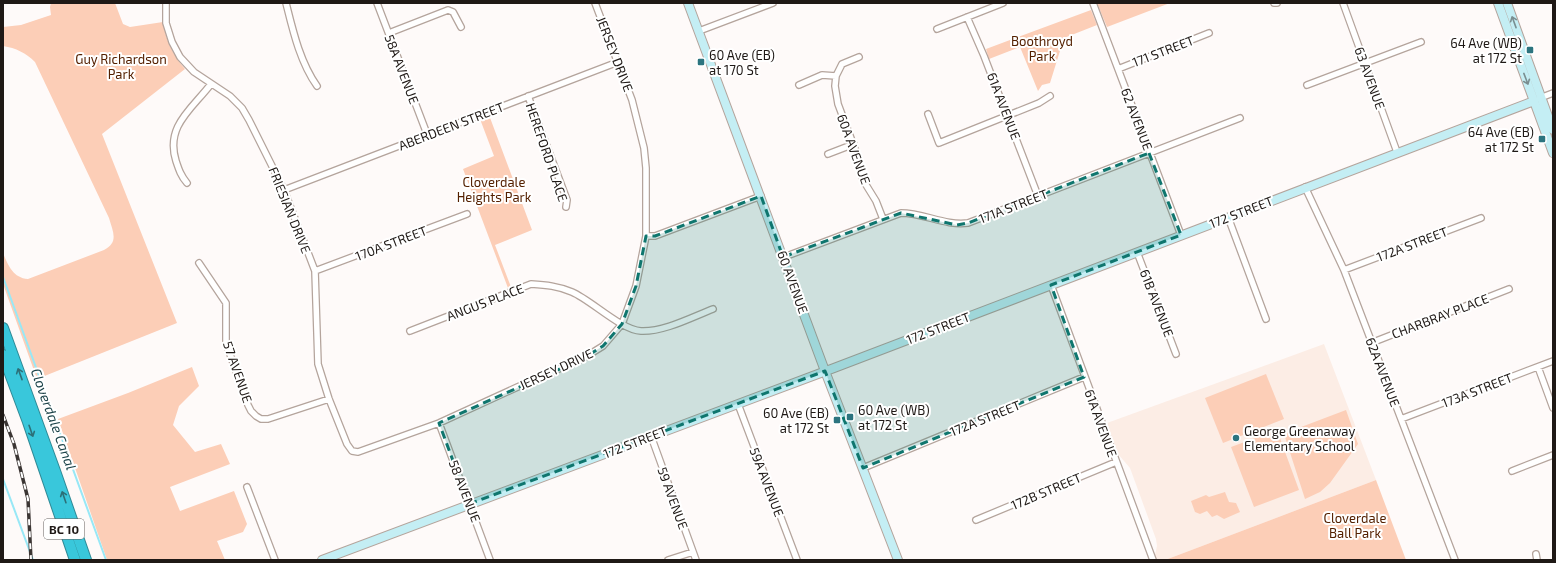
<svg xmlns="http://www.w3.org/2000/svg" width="1556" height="563" viewBox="0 0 1556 563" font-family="'Exo 2',sans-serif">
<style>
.built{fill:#fcede5}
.green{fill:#fcceb7}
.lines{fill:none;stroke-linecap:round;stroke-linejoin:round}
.stream{stroke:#98e8f6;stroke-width:2}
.street-casing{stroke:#b4a49c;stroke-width:8}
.secondary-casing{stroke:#b4a49c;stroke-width:10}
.highway-casing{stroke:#308a96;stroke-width:12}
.street{stroke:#fff;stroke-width:5.5}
.secondary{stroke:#c4eef4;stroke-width:8}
.highway{stroke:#39c7db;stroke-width:10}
.rail-casing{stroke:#3b3533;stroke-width:3.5}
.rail{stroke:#fff;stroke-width:2;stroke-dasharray:6;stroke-linecap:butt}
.oneway{stroke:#7a8e90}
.oneway2{stroke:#2c7078}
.marked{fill:#0f766e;fill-opacity:0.2;stroke:#0f766e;stroke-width:3;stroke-dasharray:8 5;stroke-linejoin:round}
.poi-dot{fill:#2c747f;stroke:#fff;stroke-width:1.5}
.labels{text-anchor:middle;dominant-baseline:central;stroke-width:4;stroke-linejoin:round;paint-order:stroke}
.shield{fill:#fff;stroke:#625e5c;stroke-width:1}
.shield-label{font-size:12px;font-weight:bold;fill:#1f1916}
.park-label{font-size:13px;fill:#542000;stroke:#fff}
.poi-label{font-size:13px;fill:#1f1916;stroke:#fff;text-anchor:end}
.street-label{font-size:13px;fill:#1f1916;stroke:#fff}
.water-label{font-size:14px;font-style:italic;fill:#1d4349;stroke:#fff}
</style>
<rect width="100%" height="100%" fill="#fefaf9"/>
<!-- built -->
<path class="built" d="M1324,344L1376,480L1165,560H1156L1155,555L1157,546L1156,539L1130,468L1118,454L1107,423Z"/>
<!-- green -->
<path class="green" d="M51,3H115L123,24L130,27L163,22C166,41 173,55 185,69L102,134L177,323L37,379L3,284V253C8,265 13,278 28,279L104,250C119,242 113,232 109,218L35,62C26,53 16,48 3,46V27L21,25L51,15L50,7Z
M1097,3H1170L1107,27Z
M1091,10L1097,25L1064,38L1050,83L1042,85L1038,91L1020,47L989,59L986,49Z
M489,115L532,230L495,245L511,287L508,288L463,169L494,156L480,119Z
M192,367L199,386L179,406L173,425L195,452L221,444L230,464L170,487L180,511L234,491L247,524L243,532L217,541L225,560H107L58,419L128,393Z
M1266,374L1284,419L1223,443L1205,398Z
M1346,410L1358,444L1330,483L1320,492L1305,499L1285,437L1288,432Z
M1277,430L1299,490L1254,507L1231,447Z
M1376,480L1406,560H1165Z
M1225,492L1229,502L1236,503L1240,512L1224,519L1217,515L1212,517L1207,511L1200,514L1195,512L1191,501L1206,495L1209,497Z"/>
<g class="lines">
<!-- stream -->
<path class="stream" d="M3,277L106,560
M3,479L33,560"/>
<defs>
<path id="street" d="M166,3V23L172,42L180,57L194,72L230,96L242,108L249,120L284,190L315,271L318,364L329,399L347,444L352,451L358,452L439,423L535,379L582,359L603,346L622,324L636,286L646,236V168L644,148L632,100L595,3
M286,3C293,31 300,62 317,86
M377,3L427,134
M1093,3L1181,235
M1274,3H1277
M1343,3L1397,152
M967,17L984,56L1038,196
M937,29L1003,3
M699,31L773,3
M389,33L448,10L453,12L461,27
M859,57L842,64L836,76L835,86L838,104L858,157L863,180L876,201L883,219
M1118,69L1209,33
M799,85L822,75L836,76
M1307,85L1421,42
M528,96L567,200L566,207
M1540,98L1553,93
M928,114L939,143L1039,103L1050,96
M828,154L854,144
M187,183C181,176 179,170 176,161C165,126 192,109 211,84
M1305,187L1344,270L1455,560
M284,190L618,62
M1228,217L1266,319
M646,236H655L761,196
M1137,252L1176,354
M784,257L901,213C924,213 945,226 968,223L1240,118
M199,263L226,303V343L248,405L251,411L256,416L261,419H268L329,399
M1344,270L1481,218
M315,271L467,214
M1051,285L1153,560
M410,331L531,284C546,285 558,286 572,292C591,300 621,330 641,331C664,332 692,317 713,309
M1371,343L1509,289
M1538,367L1553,408
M738,404L797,560
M1401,419L1553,361
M439,423L490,560
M651,436L696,560
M863,468L1084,377
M1512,471L1553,455
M247,487L275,560
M976,520L1116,462
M1536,554L1537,560
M668,560L693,552"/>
<path id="secondary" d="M688,3L825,371L898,560
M1498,3L1553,153
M1507,3L1553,130
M322,560L834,368L1534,101"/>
<path id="highway" d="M3,328L55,471L86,560
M3,355L28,422L75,560"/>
</defs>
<!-- street casing -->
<use href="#street" class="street-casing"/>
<!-- secondary casing -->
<use href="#secondary" class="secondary-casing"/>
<!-- highway casing -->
<use href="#highway" class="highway-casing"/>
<!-- street -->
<use href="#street" class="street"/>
<!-- secondary -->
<use href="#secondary" class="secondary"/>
<!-- highway -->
<use href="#highway" class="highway"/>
<defs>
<path id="rail" d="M3,415L14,444L28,499L31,560"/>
</defs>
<!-- rail casing -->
<use href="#rail" class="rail-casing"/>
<!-- rail -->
<use href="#rail" class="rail"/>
</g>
<!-- one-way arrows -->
<defs><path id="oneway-shaft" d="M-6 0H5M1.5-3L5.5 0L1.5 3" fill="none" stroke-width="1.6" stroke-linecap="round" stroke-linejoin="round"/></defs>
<g class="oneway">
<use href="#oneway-shaft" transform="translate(1514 22) rotate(-110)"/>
<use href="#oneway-shaft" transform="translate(1526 79) rotate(69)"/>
</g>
<g class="oneway2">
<use href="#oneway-shaft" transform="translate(20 374) rotate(-110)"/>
<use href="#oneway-shaft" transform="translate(31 431) rotate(71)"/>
<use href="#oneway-shaft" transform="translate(64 497) rotate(-109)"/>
</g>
<!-- marked area -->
<path class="marked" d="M1149,153L1181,235L1051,285L1084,377L863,468L825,371L469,504L439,423L582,359L603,346L622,324L636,286L646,236H655L761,196L783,257L901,213L957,225L968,223Z"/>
<!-- markers -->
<g class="poi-dot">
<rect x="1526" y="46" width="8" height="8" rx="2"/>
<rect x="697" y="58" width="8" height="8" rx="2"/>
<rect x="1538" y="135" width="8" height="8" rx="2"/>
<rect x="846" y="413" width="8" height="8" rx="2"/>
<rect x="833" y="416" width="8" height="8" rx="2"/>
<circle cx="1236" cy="438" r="4"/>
</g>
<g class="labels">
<!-- shield labels -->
<rect class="shield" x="44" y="519" width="40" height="20" rx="3"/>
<g class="shield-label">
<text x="64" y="529">BC 10</text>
</g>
<!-- park labels -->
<g class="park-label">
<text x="1042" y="41">Boothroyd<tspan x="1042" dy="15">Park</tspan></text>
<text x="121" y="59">Guy Richardson<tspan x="121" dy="15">Park</tspan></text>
<text x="494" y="182">Cloverdale<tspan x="494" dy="15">Heights Park</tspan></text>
<text x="1355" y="518">Cloverdale<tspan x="1355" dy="15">Ball Park</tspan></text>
</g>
<!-- poi labels -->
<g class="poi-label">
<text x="1522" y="43">64 Ave (WB)<tspan x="1522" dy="15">at 172 St</tspan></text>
<text x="709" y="55" text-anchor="start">60 Ave (EB)<tspan x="709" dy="15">at 170 St</tspan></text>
<text x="1534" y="132">64 Ave (EB)<tspan x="1534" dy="15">at 172 St</tspan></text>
<text x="858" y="410" text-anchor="start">60 Ave (WB)<tspan x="858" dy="15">at 172 St</tspan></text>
<text x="829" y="413">60 Ave (EB)<tspan x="829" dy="15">at 172 St</tspan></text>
<text x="1244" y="431" text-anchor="start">George Greenaway<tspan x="1244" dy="15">Elementary School</tspan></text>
</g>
<!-- street labels -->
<g class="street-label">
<text transform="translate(1163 51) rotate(-21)">171 STREET</text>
<text transform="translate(615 54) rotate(69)">JERSEY DRIVE</text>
<text transform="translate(402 69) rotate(69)">58A AVENUE</text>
<text transform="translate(1370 78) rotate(70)">63 AVENUE</text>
<text transform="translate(1004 106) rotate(69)">61A AVENUE</text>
<text transform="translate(1137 119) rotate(69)">62 AVENUE</text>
<text transform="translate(451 126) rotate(-21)">ABERDEEN STREET</text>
<text transform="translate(854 149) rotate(70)">60A AVENUE</text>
<text transform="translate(547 152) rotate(71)">HEREFORD PLACE</text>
<text transform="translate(1013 206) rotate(-21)">171A STREET</text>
<text transform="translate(290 210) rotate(68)">FRIESIAN DRIVE</text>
<text transform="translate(1241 212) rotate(-21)">172 STREET</text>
<text transform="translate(391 243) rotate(-21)">170A STREET</text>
<text transform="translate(1412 244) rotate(-21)">172A STREET</text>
<text transform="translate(793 282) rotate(70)">60 AVENUE</text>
<text transform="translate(485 302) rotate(-21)">ANGUS PLACE</text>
<text transform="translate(1157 303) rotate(69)">61B AVENUE</text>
<text transform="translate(1440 316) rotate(-21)">CHARBRAY PLACE</text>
<text transform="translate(938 328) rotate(-21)">172 STREET</text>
<text transform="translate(556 369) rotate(-25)">JERSEY DRIVE</text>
<text transform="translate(238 372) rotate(71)">57 AVENUE</text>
<text transform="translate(1383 372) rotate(69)">62A AVENUE</text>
<text transform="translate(1477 390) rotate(-21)">173A STREET</text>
<text transform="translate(985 418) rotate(-22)">172A STREET</text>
<text transform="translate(1101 423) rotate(70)">61A AVENUE</text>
<text transform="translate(635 442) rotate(-21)">172 STREET</text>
<text transform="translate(767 482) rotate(69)">59A AVENUE</text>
<text transform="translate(465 491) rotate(69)">58 AVENUE</text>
<text transform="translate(1046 491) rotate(-23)">172B STREET</text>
<text transform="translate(673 498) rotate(70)">59 AVENUE</text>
</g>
<!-- water labels -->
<g class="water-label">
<text transform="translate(54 419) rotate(70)">Cloverdale Canal</text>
</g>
</g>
<!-- border -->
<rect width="1556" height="563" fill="none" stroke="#1f1916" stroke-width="8"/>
</svg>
